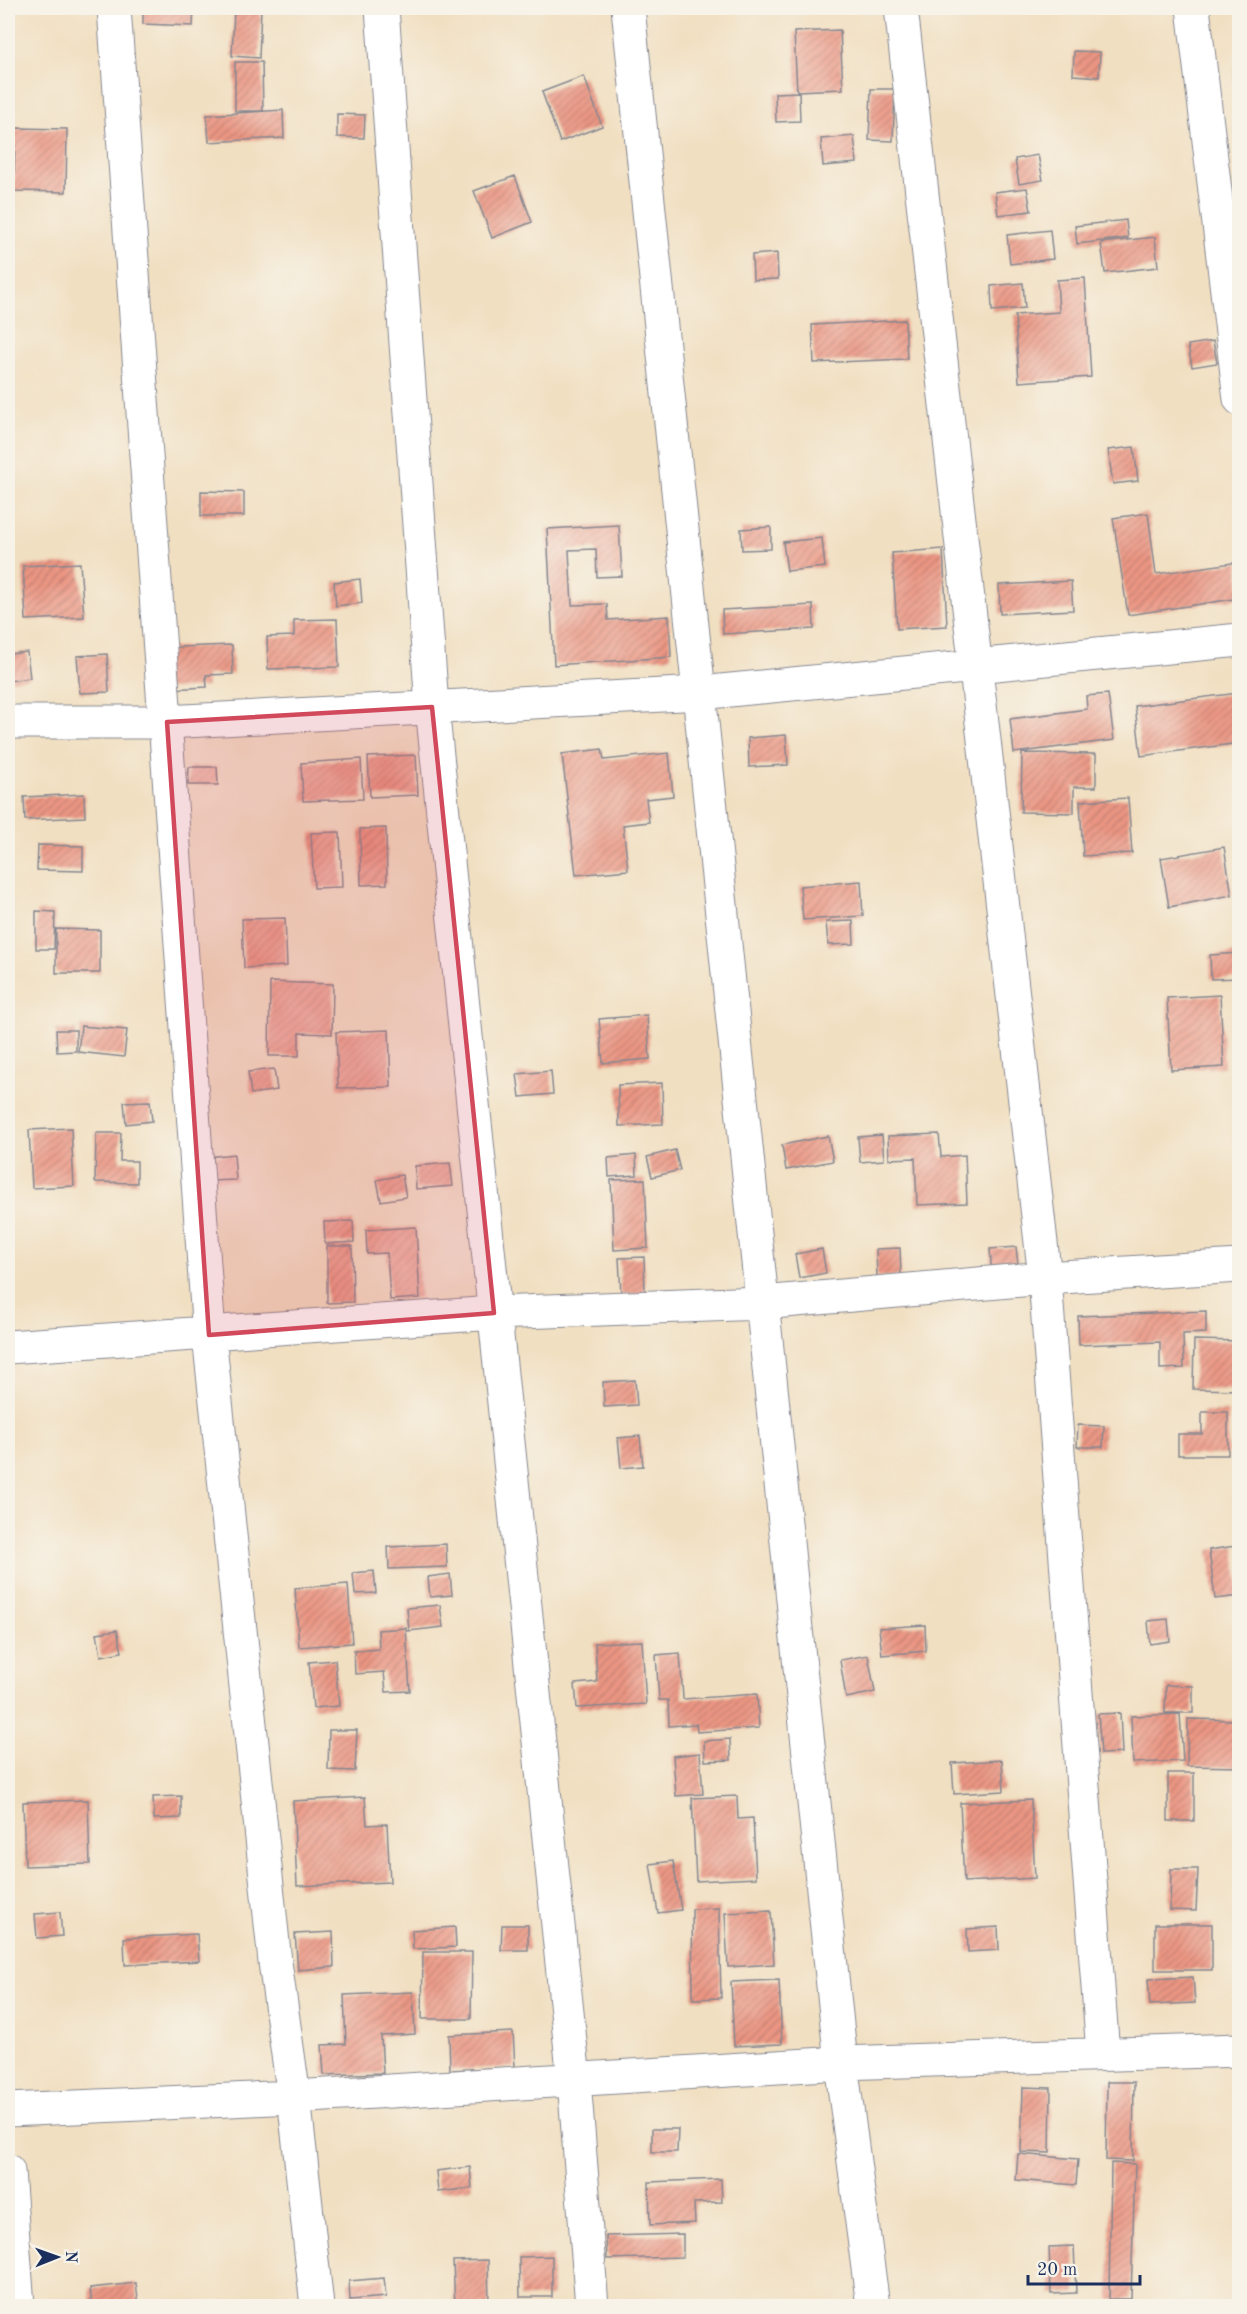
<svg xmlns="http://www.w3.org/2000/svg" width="1247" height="2314" viewBox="0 0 1247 2314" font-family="'Old Standard TT',serif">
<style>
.building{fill:url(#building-hatch)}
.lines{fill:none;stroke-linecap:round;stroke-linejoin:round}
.street-casing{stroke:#868790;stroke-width:35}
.street{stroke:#fff;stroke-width:33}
.marked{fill:#d1495b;fill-opacity:0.2;stroke:#d1495b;stroke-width:4.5;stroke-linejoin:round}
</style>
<defs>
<pattern id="building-hatch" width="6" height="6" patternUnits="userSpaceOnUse" patternTransform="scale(1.5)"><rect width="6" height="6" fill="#ec9683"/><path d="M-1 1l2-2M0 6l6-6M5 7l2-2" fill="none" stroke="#be7b6e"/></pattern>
</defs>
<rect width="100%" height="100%" fill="#f7f3e8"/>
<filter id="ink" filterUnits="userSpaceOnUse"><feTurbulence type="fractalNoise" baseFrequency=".0167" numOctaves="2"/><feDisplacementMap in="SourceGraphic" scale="12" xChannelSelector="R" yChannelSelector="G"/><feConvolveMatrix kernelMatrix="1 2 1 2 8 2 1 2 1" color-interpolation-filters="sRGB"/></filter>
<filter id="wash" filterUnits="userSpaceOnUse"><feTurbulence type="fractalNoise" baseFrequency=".008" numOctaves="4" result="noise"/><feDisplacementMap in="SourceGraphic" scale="24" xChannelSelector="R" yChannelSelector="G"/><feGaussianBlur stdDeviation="1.35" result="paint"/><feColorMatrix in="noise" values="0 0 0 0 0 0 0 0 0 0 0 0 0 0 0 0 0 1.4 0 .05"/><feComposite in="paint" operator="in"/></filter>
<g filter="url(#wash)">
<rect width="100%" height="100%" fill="#f1dfc1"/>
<g id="blocks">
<!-- building -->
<path class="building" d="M143,8H194L193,26L143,24Z
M234,8H261L259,58L232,56Z
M974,8H1054L1055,10L975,14Z
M840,30L843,89L797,91L794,32Z
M1074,51L1100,52L1099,77L1073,75Z
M235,62H262L263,111H235Z
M1234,66H1240V85H1234Z
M584,76L602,126L560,142L542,92Z
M871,89H895L893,141L869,140Z
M799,92L800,121L776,122L775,93Z
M283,110L284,138L209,142L207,115Z
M337,114L365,115L364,138L337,137Z
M15,128L67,129L66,192L14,191Z
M854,136L857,163L823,166L821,139Z
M1038,155L1043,180L1019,184L1015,159Z
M515,176L532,222L492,238L474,191Z
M1027,188L1031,211L998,215L995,192Z
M1126,220L1128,238L1077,244L1075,226Z
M1050,230L1053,259L1010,264L1007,235Z
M1155,237L1158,267L1105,273L1101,243Z
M777,253L778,279L753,280L752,255Z
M1085,278L1091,377L1019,382L1015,315L1059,312L1057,280Z
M1023,283L1025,308L992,311L991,286Z
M905,320L907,359L814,363L812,325Z
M1213,341L1217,363L1192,367L1188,345Z
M1134,447L1138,481L1113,484L1108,450Z
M201,491L244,492V516H201Z
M1148,513L1156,574L1239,562L1240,598L1128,615L1113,518Z
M619,525L622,576L597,577L596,549L569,550L572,605L607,604L608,620L669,616L671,657L554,665L547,529Z
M771,527V549L742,550L741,529Z
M822,538L825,567L787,571L783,542Z
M943,549L947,626L897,629L892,553Z
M80,563L84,617L26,620L23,566Z
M360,579L362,603L336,606L334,582Z
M1071,581L1073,610L1000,614L999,585Z
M813,605L814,629L723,634L722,610Z
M337,619L339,667L268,669L267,637L294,636V620Z
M232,645L233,674L206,675L207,687L153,690L152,648Z
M27,652L30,678L8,681V654Z
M107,654L109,692L80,693L77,656Z
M1238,693L1240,743L1141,756L1135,706Z
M1108,694L1114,740L1014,753L1010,719L1087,709L1086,696Z
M786,735L788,765L749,767L748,738Z
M602,749L604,760L669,753L673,796L646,799L649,822L623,825L628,870L576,875L562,754Z
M1022,753L1096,754V787H1074V813L1021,812Z
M416,755L418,795L370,797L368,757Z
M361,759L363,799L303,801L301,763Z
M189,767H217L218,785H188Z
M84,794L85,817L25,820L24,797Z
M1128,798L1132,853L1083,856L1080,801Z
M386,828L387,884L361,885L360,829Z
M340,832L342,887L314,888L311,833Z
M38,845L83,846V871L37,870Z
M1224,847L1232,895L1169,907L1161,858Z
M861,881L863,916L803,920L800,886Z
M8,908H12V926H8Z
M36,911L55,912L54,949H36Z
M285,918L287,966L244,968L242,919Z
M853,921L854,944L828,945L826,922Z
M56,929L100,930V973H56Z
M8,933H12L11,992H8Z
M1240,953V978L1211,979L1210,955Z
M270,982L333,984L332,1034L299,1033V1056H269Z
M1220,995L1224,1067L1171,1070L1167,998Z
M647,1015L650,1059L603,1063L599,1019Z
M81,1026L127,1030L124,1057L78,1052Z
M56,1030H76V1051L57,1052Z
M389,1030L391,1087L338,1088L336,1032Z
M274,1069L277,1090L251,1094L248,1072Z
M551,1071L553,1094L520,1097L517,1074Z
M662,1083L663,1124L619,1126L618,1085Z
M150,1101L152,1121L126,1124L124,1102Z
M71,1128L74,1186L32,1188L29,1130Z
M96,1133H121L120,1161H137V1183L95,1182Z
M939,1134L941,1157L965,1155L967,1203L917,1205L915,1158L889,1159L888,1136Z
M882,1135L884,1160L860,1162L858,1137Z
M828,1136L833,1161L786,1170L782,1145Z
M675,1150L680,1170L652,1177L647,1157Z
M234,1154L236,1180L208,1181L207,1157Z
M636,1155L637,1175L609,1177L608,1158Z
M450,1163L453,1186L416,1189L415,1166Z
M402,1175L406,1197L381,1201L377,1180Z
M645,1179L648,1248L614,1250L611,1180Z
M353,1221L354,1242L325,1244L324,1222Z
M416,1227L420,1298L390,1300L387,1253L367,1254L366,1230Z
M327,1246H352L353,1302L327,1303Z
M1016,1247L1019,1274L992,1277L990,1249Z
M900,1248L901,1276L877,1277L876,1249Z
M822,1249L826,1273L799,1278L795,1254Z
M644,1257L645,1294L621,1295L619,1258Z
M1206,1311V1333L1183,1334L1184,1368L1160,1369V1342L1079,1345L1078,1316Z
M1194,1340L1240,1341V1390L1193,1389Z
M635,1380L637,1405L604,1407L603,1382Z
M1202,1412H1228V1455H1178V1434H1202Z
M1078,1425L1104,1426L1103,1447H1077Z
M640,1436L643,1466L621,1468L618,1438Z
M446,1544L447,1567L389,1569L388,1547Z
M1235,1546L1240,1596L1215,1599L1209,1550Z
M374,1571L376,1593L355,1594L353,1573Z
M450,1574L452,1595L430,1597L428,1577Z
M348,1584L352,1643L299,1647L295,1588Z
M440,1605L443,1627L409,1631L407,1608Z
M1168,1619L1170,1641L1150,1644L1148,1621Z
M925,1625L926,1651L882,1655L879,1628Z
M406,1628L410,1691L386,1692L384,1672L355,1674L354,1651L379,1649L378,1630Z
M117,1630L122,1652L101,1656L97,1633Z
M642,1641L646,1704L577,1708L575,1684L597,1682L595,1643Z
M680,1653L683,1699L757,1694L759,1728L697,1732L696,1724L669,1726L668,1700H659L656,1655Z
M868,1655L875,1692L846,1698L840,1660Z
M335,1660L339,1706L313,1708L309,1662Z
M1166,1685L1193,1686V1713H1165Z
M1120,1713L1122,1753L1101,1754L1098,1714Z
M1180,1714L1183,1761L1133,1763L1131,1716Z
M1188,1719L1240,1720V1767L1187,1766Z
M329,1730H357L355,1771L328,1770Z
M730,1739L731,1760L705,1761L704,1741Z
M700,1753L703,1794L676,1796L673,1756Z
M1002,1760L1004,1791L954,1794L952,1763Z
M1168,1773H1194V1821H1168Z
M181,1796V1818L154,1819L153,1797Z
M737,1796L738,1819L753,1818L756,1878L696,1881L692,1798Z
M365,1797L367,1825L387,1824L390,1882L297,1886L293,1801Z
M88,1800L90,1864L25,1866L23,1802Z
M1031,1800L1035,1878L964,1882L960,1803Z
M673,1861L681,1910L658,1913L650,1864Z
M1171,1869H1198L1196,1911L1170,1910Z
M719,1908L721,1998L693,1999L692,1909Z
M771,1911L774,1964L728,1967L725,1913Z
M60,1912L62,1936L37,1938L35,1914Z
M1155,1924H1212V1970H1155Z
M502,1925H528V1950H501Z
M455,1927L456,1947L413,1949L412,1930Z
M998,1927L999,1950L968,1952L967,1929Z
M333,1932L334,1967L298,1970L295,1934Z
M197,1934L199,1961L125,1965L124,1938Z
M423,1952H472L471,2019H422Z
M1193,1977L1195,2003L1150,2005L1148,1979Z
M779,1980L782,2044L734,2046L731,1982Z
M413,1992L415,2034L381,2036L383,2073L324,2075L322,2045L346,2044L344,1995Z
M513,2032L515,2067L450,2070L449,2035Z
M1107,2082H1134L1133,2161L1106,2160Z
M1023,2087L1051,2088L1050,2153L1021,2152Z
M652,2129H678L677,2152H652Z
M1018,2154L1078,2159L1076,2185L1016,2180Z
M1111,2163L1135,2164L1131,2299H1109Z
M470,2167L472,2188L438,2192L436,2171Z
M721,2179L722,2202L694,2203L695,2223L650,2225L649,2182Z
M683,2234V2257L607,2259L606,2236Z
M1074,2246L1076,2293L1051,2294L1049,2247Z
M552,2256V2297H520L519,2257Z
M488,2260L489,2306H455L453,2261Z
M384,2278L386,2297L350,2300L349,2281Z
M136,2283L139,2306H92L90,2288Z"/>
</g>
</g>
<g filter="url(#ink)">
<use href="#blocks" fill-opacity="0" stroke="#868790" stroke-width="1.5"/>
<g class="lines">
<defs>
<path id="street" d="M114,8L209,1335L275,1962L294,2097L317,2306
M382,8L432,707L574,2080L592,2306
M628,8L841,2063L873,2306
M901,8L1045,1278L1103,2054
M1193,8L1240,399
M8,722H167L700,693L1240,640
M8,1347L494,1313L762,1303L1045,1278L1240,1266
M8,2110L294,2097L841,2063L1240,2050
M8,2171L18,2306"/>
</defs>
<!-- street casing -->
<use href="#street" class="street-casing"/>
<!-- street -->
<use href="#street" class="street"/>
</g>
</g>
<!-- marked area -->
<path class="marked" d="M432,707L494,1313L209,1335L167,722Z"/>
<!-- margin -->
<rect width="1247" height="2314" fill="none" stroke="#f7f3e8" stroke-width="30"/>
<!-- north arrow -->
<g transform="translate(57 2257) rotate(89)" stroke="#f7f3e8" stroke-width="4.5" paint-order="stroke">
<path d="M0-4.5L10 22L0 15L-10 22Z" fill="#1b2f5e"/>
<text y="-9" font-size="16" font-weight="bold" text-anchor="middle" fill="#1b2f5e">N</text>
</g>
<!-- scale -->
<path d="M1028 2275v9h112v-9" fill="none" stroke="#1b2f5e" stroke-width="3"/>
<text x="1037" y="2275" font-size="18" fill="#1b2f5e" stroke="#f7f3e8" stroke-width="4.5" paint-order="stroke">20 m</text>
</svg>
